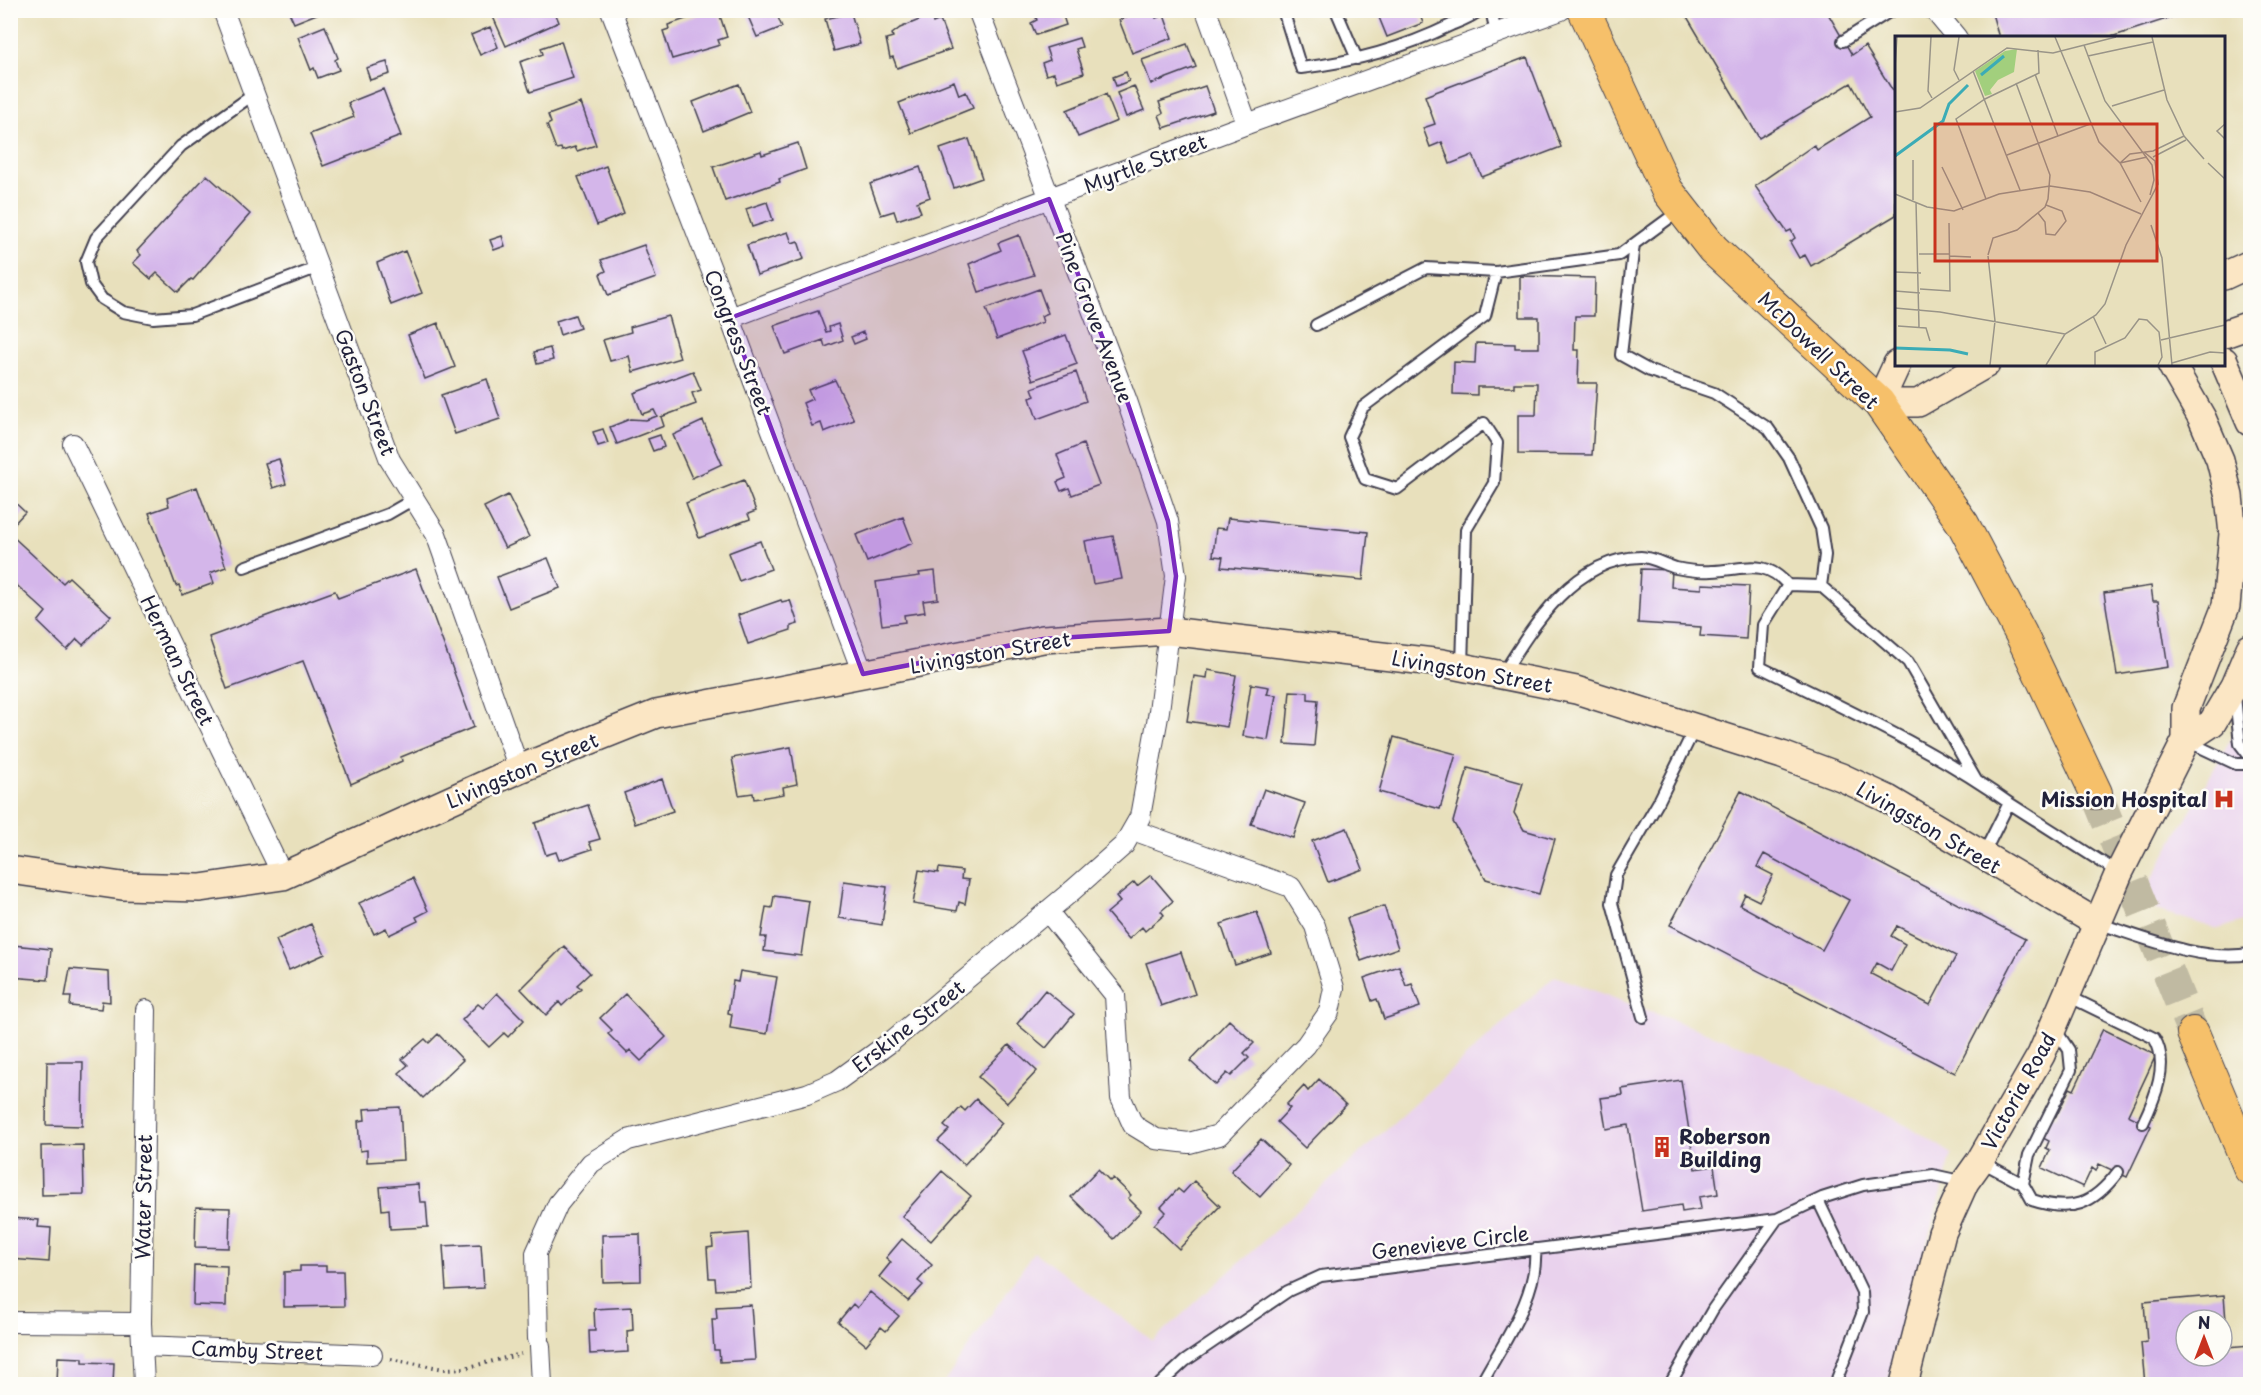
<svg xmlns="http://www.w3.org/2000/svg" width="2261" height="1395" viewBox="0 0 2261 1395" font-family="'Playpen Sans',sans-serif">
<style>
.built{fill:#e9d2ed}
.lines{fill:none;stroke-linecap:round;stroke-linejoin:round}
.stream{stroke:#3bacb6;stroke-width:7}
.building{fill:#d4b6ea;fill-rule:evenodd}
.primary-tunnel{stroke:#c0baa2;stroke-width:32;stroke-dasharray:32 16;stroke-linecap:butt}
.lane-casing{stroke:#403e4e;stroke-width:14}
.street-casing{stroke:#403e4e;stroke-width:22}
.secondary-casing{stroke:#403e4e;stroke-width:30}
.primary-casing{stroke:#403e4e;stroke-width:34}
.path{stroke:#403e4e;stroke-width:4;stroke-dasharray:1.5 4.5;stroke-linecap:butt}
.lane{stroke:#fff;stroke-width:10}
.street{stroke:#fff;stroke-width:20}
.secondary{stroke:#fbe6c4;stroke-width:27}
.primary{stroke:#f6c06b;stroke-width:32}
.marked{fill:#7b2cbf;fill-opacity:0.2;stroke:#7b2cbf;stroke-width:4.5;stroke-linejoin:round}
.labels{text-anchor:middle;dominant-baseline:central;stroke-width:5;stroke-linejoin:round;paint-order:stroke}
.street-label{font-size:20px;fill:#22223b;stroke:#fdfcf7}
.poi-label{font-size:20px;font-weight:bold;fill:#22223b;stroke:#fdfcf7;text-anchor:end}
.inset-river{fill:none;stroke:#3bacb6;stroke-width:3}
.inset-road{fill:none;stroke:#999488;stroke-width:1.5}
.view{fill:#c8321e;fill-opacity:0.15;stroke:#c8321e;stroke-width:3}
.inset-edge{fill:none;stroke:#22223b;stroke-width:3}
</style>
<rect width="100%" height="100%" fill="#fdfcf7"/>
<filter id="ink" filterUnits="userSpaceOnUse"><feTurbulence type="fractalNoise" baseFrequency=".0167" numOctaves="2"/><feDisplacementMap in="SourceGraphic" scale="12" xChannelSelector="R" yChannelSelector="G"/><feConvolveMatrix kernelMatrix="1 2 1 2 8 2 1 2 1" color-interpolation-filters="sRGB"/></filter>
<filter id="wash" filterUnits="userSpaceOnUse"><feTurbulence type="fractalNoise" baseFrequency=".008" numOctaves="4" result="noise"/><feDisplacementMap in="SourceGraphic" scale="24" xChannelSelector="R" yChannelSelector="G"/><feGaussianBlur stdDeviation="1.35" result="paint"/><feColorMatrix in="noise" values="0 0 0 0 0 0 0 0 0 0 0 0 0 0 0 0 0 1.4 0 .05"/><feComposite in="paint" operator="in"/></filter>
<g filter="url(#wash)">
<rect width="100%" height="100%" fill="#e8e0bc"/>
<!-- built -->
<path class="built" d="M2250,706V919L2218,929L2156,910L2148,885Z
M1555,976L1756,1051L1909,1126L1952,1154L1887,1384H943L1034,1252L1153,1341Z"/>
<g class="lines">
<!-- stream -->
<path class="stream" d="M10,14L17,10"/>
</g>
<g id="blocks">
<!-- building -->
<path class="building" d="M288,10H318L319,13L294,23Z
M490,10H554L559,22L506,46Z
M718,10L727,37L718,40L720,45L672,59L663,31L669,29L668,25L709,11Z
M755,10H775L782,27L757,37L747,14Z
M1033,10H1061L1066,25L1036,35L1031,23L1037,20Z
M1143,10H1153L1156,18L1164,15L1172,38L1132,53L1119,20Z
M1376,10H1418L1423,23L1387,37Z
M1683,10H1826L1852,55L1865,46L1896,96V215L1811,266L1805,255L1799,258L1790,242L1795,238L1791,230L1787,232L1755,186L1814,145L1817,150L1870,117L1851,83L1759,138Z
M1991,10H2191V11L2108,38H1999Z
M851,13L860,44L834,51L825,19Z
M931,15L933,23L940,20L951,49L897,68L893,57L890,58L886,39L893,37L892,34L900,28Z
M325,26L338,58L335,60L339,70L318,78L314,68L311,70L298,37Z
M490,27L498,47L480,55L471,35Z
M1079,38L1082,47L1076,49L1084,73L1057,82L1054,73L1046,75L1042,63L1050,60L1046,48Z
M561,41L573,78L530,92L520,62L543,54L541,48Z
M1187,44L1196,67L1151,84L1142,60Z
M1527,57L1561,147L1482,177L1473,155L1450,164L1442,142L1430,147L1423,128L1435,124L1425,96Z
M387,62L390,74L370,80L366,68Z
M1126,72L1129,81L1116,86L1113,77Z
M954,81L959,95L966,92L973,108L911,133L899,103Z
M739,84L750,112L704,131L693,102Z
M1134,86L1144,110L1126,117L1117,93Z
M1205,86L1214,111L1164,128L1159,115L1163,113L1159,102Z
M383,89L401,136L323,166L310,134L354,117L348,103Z
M1106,94L1117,121L1078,137L1067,110Z
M581,103L596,145L577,151L575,147L562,151L561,148L556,149L547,125L551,123L548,115Z
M969,139L982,178L954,188L940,149Z
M798,143L806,169L779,179L780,182L725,201L713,167L761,151L762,155Z
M606,166L624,214L597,225L578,177Z
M920,167L930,197L917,202L921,212L897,220L894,211L881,215L870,184Z
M207,175L250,214L193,280L191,279L178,292L157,273L151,279L133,263L141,255L137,251Z
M767,202L773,220L752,227L746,209Z
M788,232L792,243L798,241L804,259L757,275L747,245Z
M1019,235L1034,275L979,292L969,264L1001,250L998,243Z
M502,236L505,246L494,250L490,240Z
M644,245L656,278L608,295L600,274L606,271L601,260Z
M405,251L422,293L391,305L377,263Z
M1520,276L1595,278L1594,316H1575L1574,350H1579L1578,383H1597L1592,455L1518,454V415H1536L1537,383H1514V387H1477V395L1453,394L1454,362L1475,363L1476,343L1515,344V348H1539V317H1520Z
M1039,289L1048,313L1041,316L1043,322L997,339L986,309Z
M818,311L826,332L830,331L829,327L838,324L843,340L825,347L823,340L785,354L774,326Z
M575,315L580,328L560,335L556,321Z
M668,316L680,358L633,372L629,356L610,361L603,340L631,332L630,327Z
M438,323L455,367L425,379L408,335Z
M863,332L866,339L854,344L851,337Z
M1066,335L1077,364L1033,380L1022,351Z
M550,348L553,360L537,364L534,352Z
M693,371L701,390L692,393L696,404L661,417L664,426L617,444L610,427L630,419L646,420L657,416L654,410L642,414L634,393Z
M1076,372L1086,401L1037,419L1030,398L1035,396L1032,388Z
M487,379L500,419L455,434L441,395Z
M835,380L854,420L824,432L821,423L812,426L803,403L812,399L808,390Z
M703,421L722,464L692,478L673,435Z
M603,429L608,443L598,446L593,432Z
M660,435L664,447L653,451L648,439Z
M1083,444L1099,485L1072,495L1069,488L1061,491L1057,482L1066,478L1057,455Z
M279,459L286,484L273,488L265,463Z
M744,480L756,511L748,514L750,519L699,538L686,503Z
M197,487L226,567L210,573L214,583L182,595L179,585L176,586L149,513L169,506L167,498Z
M508,495L529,537L505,548L484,507Z
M10,498L25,512L10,528Z
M903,517L913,543L867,562L856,535Z
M1228,518L1368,532L1363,580L1221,567L1223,557L1213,556L1216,528L1226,529Z
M10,534L63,583L69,577L111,616L83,645L77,639L67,650L38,622L46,612L10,579Z
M1113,536L1122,579L1093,584L1085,541Z
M760,541L771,569L739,581L728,553Z
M548,558L560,588L509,608L497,577Z
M416,569L474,727L401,757L402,761L351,784L303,661L227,689L209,637L335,591L338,598Z
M1641,569L1672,570L1671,587L1702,589V584L1749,586L1746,639L1700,636L1701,627L1638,623Z
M935,571L938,599L923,601L925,612L904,615L905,622L882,625L876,582L920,576L919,573Z
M2151,586L2153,601H2158L2168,667L2117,675L2104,593Z
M781,600L782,602L790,600L798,624L791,626V630L748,644L738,615Z
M1208,670L1236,675L1227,727L1187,721L1194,676L1207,678Z
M1251,684L1269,687L1267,694L1276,695L1268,740L1243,736Z
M1290,691L1308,692V699L1318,700L1314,746L1285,744Z
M1394,737L1456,754L1440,809L1379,792Z
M791,747L797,784L783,787L784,794L754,799L753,793L739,795L732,758Z
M1468,768L1523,783L1514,813L1524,830L1555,839L1539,894L1486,879L1453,822Z
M662,779L673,811L635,824L624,793Z
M1264,789L1305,803L1293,838L1251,824Z
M1741,791L2025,939L1955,1073L1670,925ZM1764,854L1849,900L1822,950L1740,905L1745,894L1759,901L1773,875L1757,867ZM1897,926L1956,956L1930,1005L1871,974L1877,963L1891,971L1905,944L1891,936Z
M588,805L600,839L589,842L592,849L559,860L556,852L546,855L535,823Z
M1347,828L1363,869L1328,882L1312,841Z
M939,868L962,871L961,879L969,880L965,904L959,902L957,911L913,904L919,870L938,873Z
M1151,875L1173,901L1161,911L1164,915L1145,931L1142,927L1129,939L1107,913L1120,902L1116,897L1134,882L1137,886Z
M413,878L428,911L416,917L418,921L389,935L386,928L374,934L359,903Z
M844,881L887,887L882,925L839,918Z
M774,896L809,901L801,956L764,951L766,937H761L766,907L772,908Z
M1384,906L1398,948L1361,961L1347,918Z
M1257,912L1271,953L1235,965L1221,924Z
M311,924L325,954L289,970L276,940Z
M13,945L51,949L48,980L10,977Z
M564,946L590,973L577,985L581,988L562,1006L559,1002L546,1015L521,989Z
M1181,952L1195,994L1161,1006L1146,963Z
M1399,966L1406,986L1412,984L1420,1007L1384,1019L1377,999L1372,1001L1364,978Z
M70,969L109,972L110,1002L102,1001L101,1009L70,1006L71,997H65Z
M740,971L777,977L767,1034L730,1028L732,1014L728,1013L733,981L738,982Z
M1045,990L1074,1014L1046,1048L1017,1024Z
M497,993L524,1020L508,1037L504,1033L489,1047L462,1020L478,1004L483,1008Z
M625,994L666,1037L641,1061L630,1050L627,1053L608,1034L612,1030L600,1018Z
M1229,1020L1254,1043L1244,1053L1249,1058L1231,1076L1227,1073L1216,1085L1190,1061Z
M2103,1029L2156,1055L2128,1115L2151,1126L2127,1177L2099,1164L2096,1171L2092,1168L2083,1187L2042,1168L2050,1150L2046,1148L2049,1141L2041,1137L2051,1115L2056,1117L2070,1088L2074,1090Z
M438,1034L463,1060L423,1098L399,1073L408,1065L402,1059L425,1039L429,1043Z
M1009,1045L1037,1071L1007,1103L978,1077Z
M47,1062H83L82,1126L46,1125Z
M1319,1079L1346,1105L1305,1148L1277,1122L1290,1108L1286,1105L1304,1086L1308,1091Z
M1681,1080L1695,1169L1714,1166L1718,1194L1699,1197L1701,1209L1682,1212L1681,1205L1642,1211L1628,1125L1606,1129L1601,1098L1623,1095L1622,1089Z
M976,1099L1002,1123L964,1165L938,1141L949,1130L944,1126L961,1107L965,1111Z
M400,1107L403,1160L367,1162V1150L360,1151L358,1121L365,1120L364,1109Z
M1261,1139L1289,1165L1260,1197L1231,1171Z
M83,1145L84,1194L42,1195L41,1146Z
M1098,1169L1110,1181L1113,1178L1131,1195L1128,1198L1141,1211L1114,1239L1071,1197Z
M942,1171L971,1196L931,1241L902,1216Z
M1194,1181L1220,1206L1179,1249L1154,1225L1166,1212L1161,1207L1178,1189L1183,1193Z
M418,1184L420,1202H426L428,1227L390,1229L389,1209L382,1210L380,1187Z
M196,1207L230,1208L229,1248L195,1247Z
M10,1218L39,1220L38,1227L51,1228L49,1262L10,1259Z
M748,1233L751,1288L716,1290L715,1278H709L707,1248L713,1247L712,1236Z
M640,1234L641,1281L603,1282L602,1235Z
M902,1239L932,1265L918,1281L923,1285L908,1301L879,1277L891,1262L886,1258Z
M481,1244L484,1288L446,1290L443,1246Z
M194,1265L227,1266L226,1306L193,1305Z
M300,1266H326V1271H343L344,1306L284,1307V1272L300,1271Z
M870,1292L899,1316L886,1331L881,1327L866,1345L838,1322L853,1304L857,1308Z
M2224,1295L2228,1347L2250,1345V1384H2145L2141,1343L2147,1342L2144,1302ZM2186,1320H2222V1356H2186Z
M751,1305L755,1360L720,1362L719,1350H714L712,1319H717L716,1307Z
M632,1307L633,1330L627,1331L628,1352L590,1354L589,1331H595L594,1309Z
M58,1357L83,1358V1362L114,1363L113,1384H57Z
M176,1380L223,1381V1384H176Z"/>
</g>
</g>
<g filter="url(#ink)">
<use href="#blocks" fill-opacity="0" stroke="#403e4e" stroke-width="1.5"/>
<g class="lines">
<!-- primary-tunnel -->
<path class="primary-tunnel" d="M2096,793L2193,1033"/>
<defs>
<path id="lane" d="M1283,10L1301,68C1353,62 1404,48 1451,25C1461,21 1472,17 1480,10
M1336,10L1357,59
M1491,10L1496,33
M1843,41L1892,10
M254,94L181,146L96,238L86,262L91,284L102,299L123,312L153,318L192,315L319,267
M1634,244L1621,355L1650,371L1714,393L1768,428L1789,458L1821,528L1825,555L1821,586
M1316,325L1426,268L1496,272L1619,255L1679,211
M244,567L388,514L414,499
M1788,585L1821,586L1908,662L1976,780
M1462,666L1466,530L1494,483L1497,443L1484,423L1397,489L1365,479L1349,437L1363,407L1485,316L1496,272
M1503,674C1534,624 1575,558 1641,557C1652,557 1665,565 1676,568C1686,570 1701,572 1712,571C1744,570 1763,557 1788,585L1763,625L1760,667C1845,709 1932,748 2009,803L1983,855
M2235,696L2240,744L2250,757
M2189,742L2236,764H2250
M2009,803L2119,873
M2097,923C2145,938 2200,962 2250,954
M2068,996L2154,1038C2170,1063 2155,1098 2143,1123
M1643,1017L1612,903L1616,875L1659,801L1695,728
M1980,1161L2023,1184L2032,1200C2071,1213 2093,1205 2118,1172
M2023,1184L2029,1155L2071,1070L2069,1050L2055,1029
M1818,1200L1862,1292L1863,1312L1835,1384
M1160,1384L1185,1361L1288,1291L1321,1276L1777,1219
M1481,1384C1502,1344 1539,1295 1535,1249
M1670,1384L1713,1309L1777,1219L1822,1198L1863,1185L1933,1175L1965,1182"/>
<path id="street" d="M223,10L390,460L436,534L519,769
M611,10L730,318L863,674
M1206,10L1247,124
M1934,10L1957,38
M730,318L1247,124L1561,10
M73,444L283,876
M1048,912L1115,995L1121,1098L1133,1125L1156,1139L1189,1143L1219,1135L1306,1045L1329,1012L1334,988L1315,926L1291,887L1133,830
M10,1322L141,1323
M538,1339L536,1253L558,1204L591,1163L628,1140L807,1094L837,1081L892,1041L1073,890L1124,845L1140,817L1159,711L1176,576L1168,521L1127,401L978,10
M142,1346L372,1355
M540,1346L542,1384
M144,1384L141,1323L146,1010"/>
<path id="secondary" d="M2224,276L2250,264
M2224,334L2250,325
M2224,361L2250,422
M1897,364L1879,403H1918L1986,364
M2186,740L2212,723L2234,686L2250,648
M10,870L122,886L200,888L283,876L519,769L656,714L1043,639L1169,631L1442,663L1576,690L1782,755L1841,777L1888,799L2097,923
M1904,1384L1942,1233L1965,1182L1980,1161L2041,1055L2119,873L2186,740V708L2226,606L2233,534L2229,496L2220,460L2202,418L2171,364"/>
<path id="primary" d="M1584,10L1667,190L1713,249L1879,403L1963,524L2021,634L2096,793
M2193,1033L2250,1169"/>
</defs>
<!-- lane casing -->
<use href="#lane" class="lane-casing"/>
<!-- street casing -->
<use href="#street" class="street-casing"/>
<!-- secondary casing -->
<use href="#secondary" class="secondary-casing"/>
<!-- primary casing -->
<use href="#primary" class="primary-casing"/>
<!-- path -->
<path class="path" d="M391,1359L444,1369L465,1368L521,1354"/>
<!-- lane -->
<use href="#lane" class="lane"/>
<!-- street -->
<use href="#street" class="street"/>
<!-- secondary -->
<use href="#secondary" class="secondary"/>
<!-- primary -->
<use href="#primary" class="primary"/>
</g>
</g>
<!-- marked area -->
<path class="marked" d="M1049,199L1127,401L1168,521L1176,576L1169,631L1043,639L863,674L730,318Z"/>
<!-- icons -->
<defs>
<symbol id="hospital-bare" viewBox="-9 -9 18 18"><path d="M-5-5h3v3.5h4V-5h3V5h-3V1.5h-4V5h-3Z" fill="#c8321e" stroke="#fdfcf7" stroke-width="2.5" paint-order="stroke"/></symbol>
<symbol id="building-bare" viewBox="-9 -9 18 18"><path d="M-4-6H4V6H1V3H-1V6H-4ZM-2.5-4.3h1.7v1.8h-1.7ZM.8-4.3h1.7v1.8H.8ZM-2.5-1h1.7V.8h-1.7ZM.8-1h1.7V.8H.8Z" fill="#c8321e" stroke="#fdfcf7" stroke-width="2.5" paint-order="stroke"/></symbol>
</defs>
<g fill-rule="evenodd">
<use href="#hospital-bare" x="2209" y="784" width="30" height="30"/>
<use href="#building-bare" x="1647" y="1132" width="30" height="30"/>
</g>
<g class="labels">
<!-- street labels -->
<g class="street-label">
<text transform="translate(1145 163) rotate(-21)">Myrtle Street</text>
<text transform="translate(1095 317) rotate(69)">Pine Grove Avenue</text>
<text transform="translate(739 342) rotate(69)">Congress Street</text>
<text transform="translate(1819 350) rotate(44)">McDowell Street</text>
<text transform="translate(366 392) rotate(69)">Gaston Street</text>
<text transform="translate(990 652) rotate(-10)">Livingston Street</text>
<text transform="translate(178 660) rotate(64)">Herman Street</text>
<text transform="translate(1472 671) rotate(10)">Livingston Street</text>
<text transform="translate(522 770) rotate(-23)">Livingston Street</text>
<text transform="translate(1929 827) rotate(30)">Livingston Street</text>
<text transform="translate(908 1026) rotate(-38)">Erskine Street</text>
<text transform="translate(2018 1091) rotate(-61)">Victoria Road</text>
<text transform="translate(143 1197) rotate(-89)">Water Street</text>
<text transform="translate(1450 1242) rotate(-7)">Genevieve Circle</text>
<text transform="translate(257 1350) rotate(2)">Camby Street</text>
</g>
<!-- poi labels -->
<g class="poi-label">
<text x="2207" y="799">Mission Hospital</text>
<text x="1679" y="1136" text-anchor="start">Roberson<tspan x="1679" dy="23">Building</tspan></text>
</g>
</g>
<!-- overview -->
<g transform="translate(1895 36)">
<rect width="330" height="330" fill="#e8e0bc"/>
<path d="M122,13L119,36L103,44L95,54L97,58L90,60L80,35L110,15Z" fill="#a2cf7d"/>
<path class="inset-river" d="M86,39L109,20M0,120L48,85L54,68L73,49M0,312L55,314L73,318"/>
<path class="inset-road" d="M36,1L33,55L37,62M160,1L204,106L225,127L246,166M257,1L272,64L289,100L309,123M189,9L210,65L257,129L259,144L255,159M193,20L258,6M0,31L2,1M78,35L125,154M140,38L163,100M64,44L59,34L64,1M217,70L269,54M0,76L25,72L112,12L158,17L221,1M330,88L322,95L330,103M112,119L195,88M258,121L291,104M225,127L252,121M225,127L235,118L258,115L289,100M313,127L330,143M47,131L68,174M0,158L32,171L59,175L104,158L155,150L195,156L246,178M91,163L61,83L90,63L144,37L143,14M18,164V124M21,166L24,291M143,177L150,186L151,198L160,199L171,185L167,175L151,169M256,189L267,222L277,329M24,218H54M93,219L98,202L122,194L150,171L153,163L155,139L121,47M54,220L76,221M93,220L100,285L95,329M0,236L26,237M25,253L55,255L54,187M0,255L25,257M0,272L45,276L170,298M198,280L211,308M3,290L31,292L35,305M266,304L330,289M277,327L315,316L330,317M151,329L170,298L201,279L210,268L231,209L263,148L260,125L249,116M200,329V316L230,302L244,283L252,284L264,296L267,321L263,329"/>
<path class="view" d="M40,88H262V225H40Z"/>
<rect width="330" height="330" class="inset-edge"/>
</g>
<!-- margin -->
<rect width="2261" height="1395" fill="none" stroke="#fdfcf7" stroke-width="36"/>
<!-- north arrow -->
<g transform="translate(2204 1338)"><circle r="28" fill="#fdfcf7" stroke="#a5a5ac" stroke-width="1.5"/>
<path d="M0-4.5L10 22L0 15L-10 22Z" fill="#c8321e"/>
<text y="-9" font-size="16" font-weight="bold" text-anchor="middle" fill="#22223b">N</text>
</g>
</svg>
